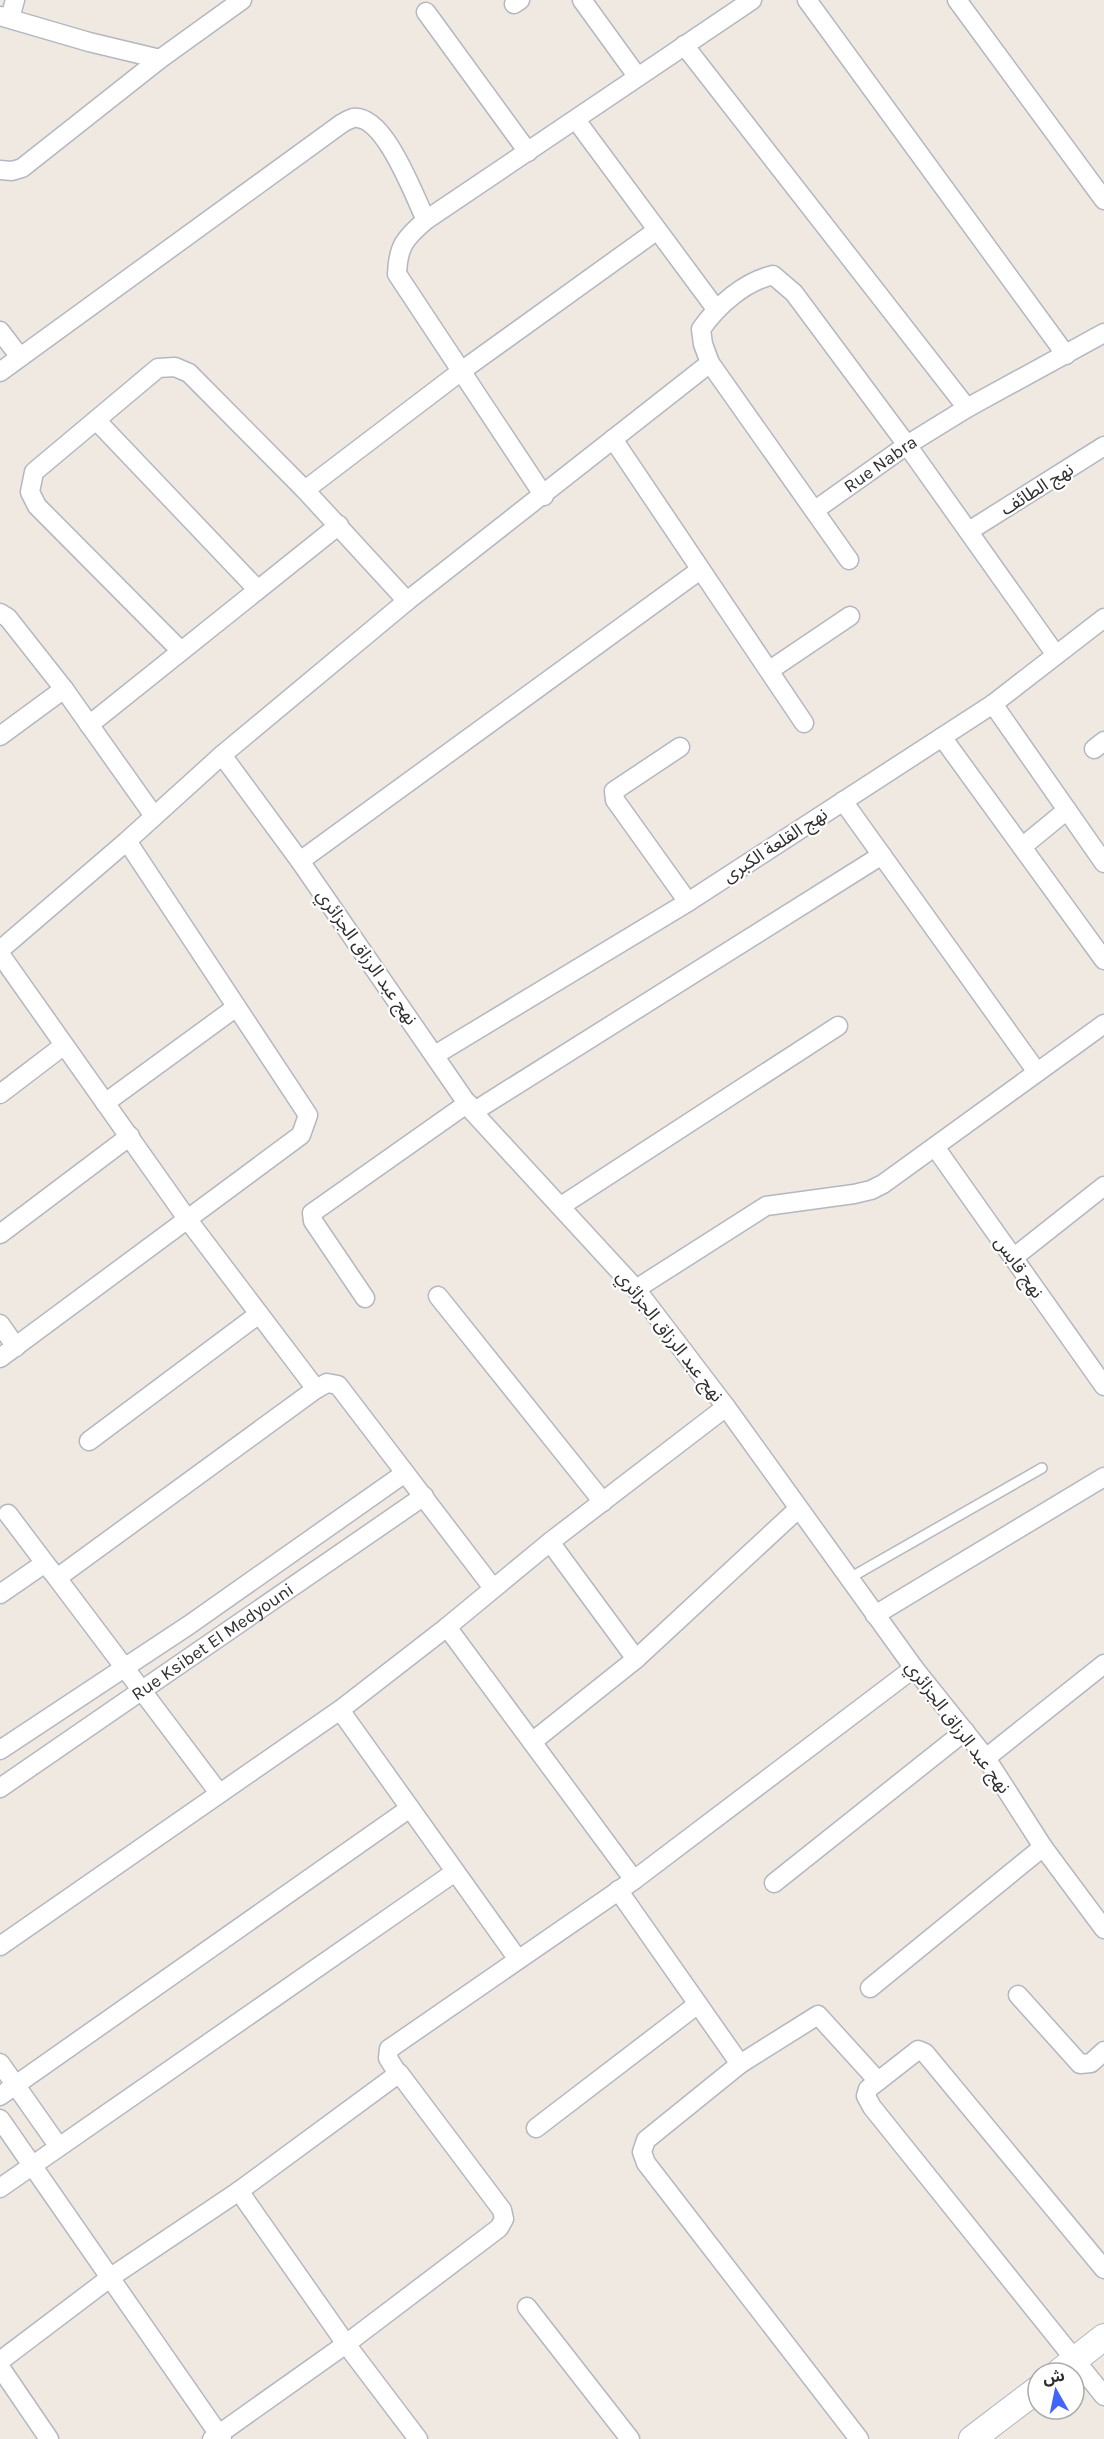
<svg xmlns="http://www.w3.org/2000/svg" width="1104" height="2439" viewBox="0 0 1104 2439" font-family="Karla,'Noto Sans Arabic',sans-serif">
<style>
.lines{fill:none;stroke-linecap:round;stroke-linejoin:round}
.service-casing{stroke:#b4b7c1;stroke-width:12}
.minor-casing{stroke:#b4b7c1;stroke-width:21}
.secondary-casing{stroke:#b4b7c1;stroke-width:28}
.service{stroke:#fff;stroke-width:9}
.minor{stroke:#fff;stroke-width:18}
.secondary{stroke:#fff;stroke-width:26}
.labels{text-anchor:middle;dominant-baseline:central;stroke-width:4.5;stroke-linejoin:round;paint-order:stroke}
.street-label{font-size:18px;fill:#2e2e2e;stroke:#fff}
</style>
<rect width="100%" height="100%" fill="#efe9e1"/>
<g class="lines">
<defs>
<path id="service" d="M848,1579L1042,1468"/>
<g id="minor">
<path d="M582,0L637,76"/>
<path d="M807,0L1066,355"/>
<path d="M957,0L1104,200"/>
<path d="M514,4L520,0"/>
<path d="M426,12L528,152"/>
<path d="M0,16L89,42L160,59"/>
<path d="M10,18L15,0"/>
<path d="M684,45L967,408"/>
<path d="M576,120L716,309"/>
<path d="M0,170L12,171L22,168L160,59L242,0"/>
<path d="M0,331L20,357"/>
<path d="M0,372L341,124C344,122 350,119 353,118C385,114 414,196 426,220"/>
<path d="M96,420L257,589"/>
<path d="M613,439L804,723"/>
<path d="M305,490L460,372L656,231"/>
<path d="M544,496L397,274C398,246 405,238 426,220L752,0"/>
<path id="s1" d="M815,510L907,445L967,408L1104,333"/>
<path d="M969,531L1104,446"/>
<path d="M849,560L710,363L703,344L701,329C718,305 744,282 773,275L794,293L907,445L1056,655"/>
<path d="M0,613L8,618L64,689L154,816"/>
<path d="M181,651L37,506L30,492L34,472L158,368L175,367L189,373L305,490L407,601"/>
<path d="M770,670L850,616"/>
<path d="M993,704L1104,863"/>
<path d="M89,725L339,525"/>
<path d="M0,736L64,689"/>
<path d="M942,737L1104,960"/>
<path d="M680,747L614,791L615,800L688,902"/>
<path d="M1094,749L1104,741"/>
<path d="M222,755L300,861L473,1112L636,1289L726,1407L914,1668L986,1758L1043,1847L1104,1929"/>
<path d="M843,801L1037,1072"/>
<path d="M1022,847L1067,810"/>
<path d="M300,861L700,570"/>
<path d="M0,950L127,841L222,755L407,601L710,363"/>
<path d="M0,954L188,1220L316,1389L327,1383L338,1385L493,1588"/>
<path d="M435,1055L688,902L993,704L1104,618"/>
<path d="M0,1094L63,1046"/>
<path d="M105,1103L235,1008"/>
<path d="M473,1112L882,855"/>
<path d="M935,1147L1104,1386"/>
<path d="M561,1206L838,1026"/>
<path d="M0,1234L130,1136"/>
<path d="M1013,1258L1104,1186"/>
<path d="M636,1289L766,1206L854,1194L871,1190L883,1184L1104,1024"/>
<path d="M438,1296L603,1502"/>
<path d="M365,1298L313,1221L312,1213L468,1103"/>
<path d="M0,1324L16,1347"/>
<path d="M0,1358L301,1135L308,1115L127,841"/>
<path d="M89,1441L259,1314"/>
<path d="M8,1514L45,1563"/>
<path d="M550,1542L636,1659"/>
<path d="M0,1594L45,1563L57,1578"/>
<path d="M875,1615L1104,1477"/>
<path d="M447,1627L634,1880"/>
<path d="M340,1710L517,1958"/>
<path d="M532,1742L636,1659L798,1509"/>
<path d="M0,1750L189,1625L405,1473"/>
<path d="M986,1758L1104,1664"/>
<path id="s2" d="M0,1788L424,1496"/>
<path d="M219,1793L57,1578L316,1389"/>
<path d="M774,1883L965,1731"/>
<path d="M618,1890L740,2064"/>
<path d="M0,1946L340,1710L447,1627L550,1542L726,1407"/>
<path d="M870,1988L1043,1847"/>
<path d="M1018,1995L1080,2064L1091,2063L1104,2051"/>
<path d="M0,2063L59,2147"/>
<path d="M0,2096L410,1808"/>
<path d="M0,2119L222,2439"/>
<path d="M536,2128L698,2004"/>
<path d="M0,2188L455,1872"/>
<path d="M239,2191L346,2344L418,2439"/>
<path d="M1104,2269L925,2053L918,2050L868,2089L866,2096L872,2107L1104,2396"/>
<path d="M527,2307L630,2439"/>
<path d="M0,2361L111,2277L239,2191L398,2074L388,2058L389,2049L634,1880L914,1668"/>
<path d="M0,2367L49,2439"/>
<path d="M212,2439L346,2344L499,2228L504,2219L502,2210L399,2073"/>
<path d="M859,2439L646,2163L642,2152L646,2140L740,2064L818,2015L878,2081"/>
</g>
<path id="secondary" d="M1058,2373L1104,2337
M972,2439L1038,2389"/>
</defs>
<!-- service casing -->
<use href="#service" class="service-casing"/>
<!-- minor casing -->
<use href="#minor" class="minor-casing"/>
<!-- secondary casing -->
<use href="#secondary" class="secondary-casing"/>
<!-- service -->
<use href="#service" class="service"/>
<!-- minor -->
<use href="#minor" class="minor"/>
<!-- secondary -->
<use href="#secondary" class="secondary"/>
</g>
<g class="labels">
<!-- street labels -->
<g class="street-label">
<text stroke="none"><textPath href="#s1" startOffset="80">Rue Nabra</textPath></text>
<text transform="translate(1037 489) rotate(-32)">نهج الطائف</text>
<text transform="translate(775 845) rotate(-33)">نهج القلعة الكبرى</text>
<text transform="translate(367 957) rotate(55)">نهج عبد الرزاق الجزائري</text>
<text transform="translate(1019 1267) rotate(55)">نهج قابس</text>
<text transform="translate(670 1336) rotate(52)">نهج عبد الرزاق الجزائري</text>
<text stroke="none"><textPath href="#s2" startOffset="258">Rue Ksibet El Medyouni</textPath></text>
<text transform="translate(958 1727) rotate(53)">نهج عبد الرزاق الجزائري</text>
</g>
</g>
<!-- north arrow -->
<g transform="translate(1056 2391) rotate(351)"><circle r="28" fill="#ffffff" stroke="#ababab" stroke-width="1.5"/>
<path d="M0-4.5L10 22L0 15L-10 22Z" fill="#4264fb"/>
<text y="-9" font-size="16" font-weight="bold" text-anchor="middle" fill="#2e2e2e">ش</text>
</g>
</svg>
